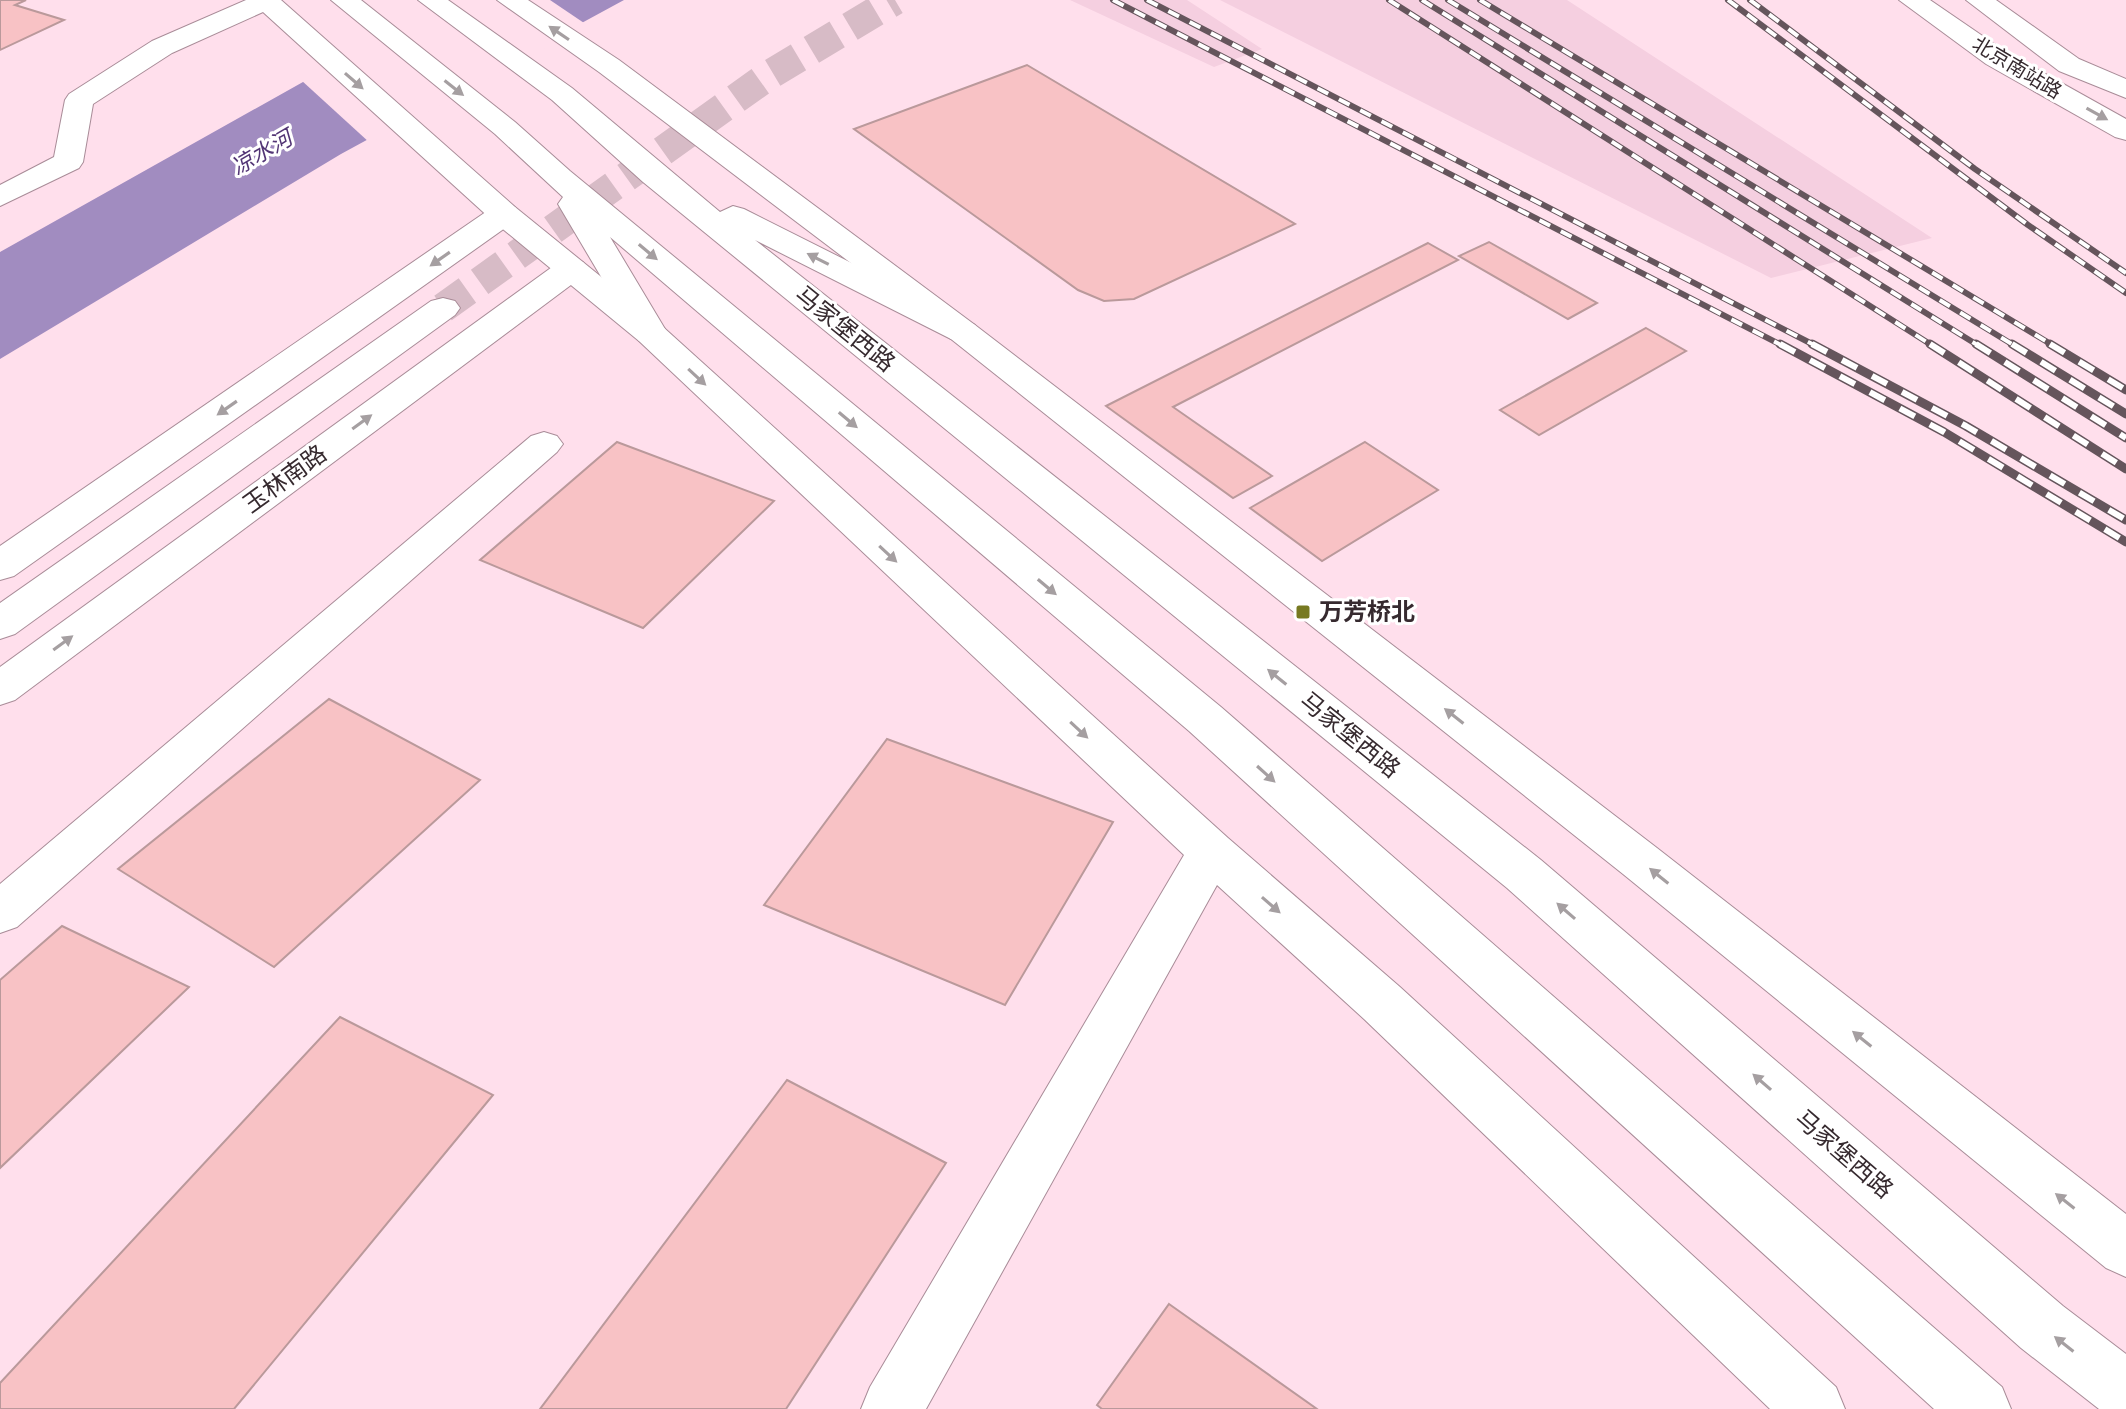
<svg xmlns="http://www.w3.org/2000/svg" width="2126" height="1409" viewBox="0 0 2126 1409" font-family="'Nunito Sans','Noto Sans SC',sans-serif">
<style>
.built{fill:#f5cfe0}
.water{fill:#a18cc0}
.pier{fill:#ffdfec}
.building{fill:#f8c2c5;stroke:#ba999b;stroke-width:2}
.lines{fill:none;stroke-linecap:round;stroke-linejoin:round}
.minor-tunnel{stroke:#d7bbc6;stroke-width:30;stroke-dasharray:30 15;stroke-linecap:butt}
.minor-casing{stroke:#a98c98;stroke-width:2}
.major-casing{stroke:#a98c98;stroke-width:2}
.minor{fill:#fff;fill-rule:evenodd}
.major{fill:#fff;fill-rule:evenodd}
.rail-far1-casing{stroke:#65555c;stroke-width:6}
.rail-casing{stroke:#65555c;stroke-width:9}
.rail-far1{stroke:#fff;stroke-width:4;stroke-dasharray:12;stroke-linecap:butt}
.rail{stroke:#fff;stroke-width:6;stroke-dasharray:17;stroke-linecap:butt}
.oneway{fill:#a59fa1}
.poi-dot{fill:#777921;stroke:#fff;stroke-width:3}
.labels{text-anchor:middle;dominant-baseline:central;stroke-width:6;stroke-linejoin:round;paint-order:stroke}
.far-street-label{font-size:20px;fill:#362a2f;stroke:#fff}
.far-water-label{font-size:22px;font-style:italic;fill:#523575;stroke:#fff}
.street-label{font-size:24px;fill:#362a2f;stroke:#fff}
.poi-label{font-size:24px;font-weight:bold;fill:#362a2f;stroke:#fff;text-anchor:start}
</style>
<rect width="100%" height="100%" fill="#ffdfec"/>
<!-- built -->
<path class="built" d="M1070,0H1187L1262,49L1214,67Z
M1220,0H1567L1932,238L1771,278Z"/>
<!-- water -->
<path class="water" d="M449,0H624L341,154L0,359V252Z"/>
<!-- pier -->
<path class="pier" d="M441,0H550L587,25L370,143L301,80Z"/>
<!-- building -->
<path class="building" d="M0,0H26L15,5L64,20L0,50Z
M1027,65L1295,224L1134,299L1104,301L1078,290L854,129Z
M1489,242L1597,303L1568,319L1459,256Z
M1428,243L1458,260L1173,407L1272,476L1233,498L1106,406Z
M1646,328L1686,351L1539,435L1500,410Z
M617,442L774,501L643,628L480,560Z
M1365,442L1438,490L1322,561L1250,508Z
M329,699L480,780L274,967L118,869Z
M887,739L1113,822L1005,1005L764,905Z
M62,926L189,987L0,1168V980Z
M340,1017L493,1095L234,1409H0V1383Z
M787,1080L946,1163L786,1409H540Z
M1169,1304L1317,1409H1102L1097,1405Z"/>
<g class="lines">
<!-- minor-tunnel -->
<path class="minor-tunnel" d="M443,308L769,75L895,0"/>
<defs>
<path id="minor" d="M246,0H281L515,207L663,327L1228,838L1400,987L1836,1387L1845,1409H1770L1364,1019L1217,885L926,1409H861L870,1387L1184,855L639,341L493,221L263,12L172,53L93,104L83,162L79,168L0,206V185L54,157L65,100L69,94L152,41Z
M497,0H528L619,60L975,325L1657,848L2126,1214V1277L2106,1268L1623,874L951,339L599,72Z
M1899,0H1930L2006,52L2126,119V140L2115,137L1986,64Z
M1966,0H1996L2079,59L2126,79V98L2059,71Z
M443,298L455,301L460,308L455,315L15,634L0,639V603L431,301Z
M544,432L557,436L563,444L557,452L17,927L0,933V884L531,436Z"/>
<path id="major" d="M331,0H361L515,122L570,171L1221,707L2002,1387L2011,1409H1934L1189,731L610,237L668,334L663,341L651,344L639,341L558,204L563,197L495,134Z
M418,0H448L572,88L720,212L733,206L744,209L975,325L980,332L975,339L963,342L951,339L755,240L1541,860L2063,1306L2126,1354V1409H2099L2021,1348L1507,888L643,182L552,100Z
M504,204L515,207L520,214L515,221L14,576L0,580V546L493,207Z
M571,259L583,262L588,269L583,276L15,700L0,705V667L559,262Z"/>
</defs>
<!-- minor casing -->
<use href="#minor" class="minor-casing"/>
<!-- major casing -->
<use href="#major" class="major-casing"/>
<!-- minor -->
<use href="#minor" class="minor"/>
<!-- major -->
<use href="#major" class="major"/>
<defs>
<path id="rail-far1" d="M1113,0L1783,346
M1147,0L1816,346
M1389,0L1933,346
M1422,0L1979,346
M1448,0L2015,346
M1480,0L2054,346
M1728,0L2028,225L2126,293
M1750,0L1975,169L2126,273"/>
<path id="rail" d="M1780,344L1944,432L2126,542
M1812,344L1966,426L2126,520
M1930,344L2126,469
M1976,344L2126,438
M2012,344L2126,414
M2050,344L2126,390"/>
</defs>
<!-- rail-far1 casing -->
<use href="#rail-far1" class="rail-far1-casing"/>
<!-- rail casing -->
<use href="#rail" class="rail-casing"/>
<!-- rail-far1 -->
<use href="#rail-far1" class="rail-far1"/>
<!-- rail -->
<use href="#rail" class="rail"/>
</g>
<!-- one-way arrows -->
<defs><path id="oneway-solid" d="M-6-.8H1V-3.2L6.5 0L1 3.2V.8H-6Z" transform="scale(2)"/></defs>
<g class="oneway">
<use href="#oneway-solid" transform="translate(559 33) rotate(-146)"/>
<use href="#oneway-solid" transform="translate(354 81) rotate(41)"/>
<use href="#oneway-solid" transform="translate(454 88) rotate(38)"/>
<use href="#oneway-solid" transform="translate(2097 114) rotate(29)"/>
<use href="#oneway-solid" transform="translate(648 252) rotate(40)"/>
<use href="#oneway-solid" transform="translate(440 259) rotate(145)"/>
<use href="#oneway-solid" transform="translate(818 259) rotate(-153)"/>
<use href="#oneway-solid" transform="translate(697 377) rotate(43)"/>
<use href="#oneway-solid" transform="translate(227 408) rotate(145)"/>
<use href="#oneway-solid" transform="translate(848 420) rotate(40)"/>
<use href="#oneway-solid" transform="translate(362 422) rotate(-36)"/>
<use href="#oneway-solid" transform="translate(888 554) rotate(43)"/>
<use href="#oneway-solid" transform="translate(1047 587) rotate(40)"/>
<use href="#oneway-solid" transform="translate(63 643) rotate(-36)"/>
<use href="#oneway-solid" transform="translate(1277 677) rotate(-141)"/>
<use href="#oneway-solid" transform="translate(1454 716) rotate(-142)"/>
<use href="#oneway-solid" transform="translate(1079 730) rotate(43)"/>
<use href="#oneway-solid" transform="translate(1266 774) rotate(42)"/>
<use href="#oneway-solid" transform="translate(1659 876) rotate(-141)"/>
<use href="#oneway-solid" transform="translate(1271 905) rotate(41)"/>
<use href="#oneway-solid" transform="translate(1566 911) rotate(-139)"/>
<use href="#oneway-solid" transform="translate(1862 1039) rotate(-141)"/>
<use href="#oneway-solid" transform="translate(1762 1082) rotate(-139)"/>
<use href="#oneway-solid" transform="translate(2065 1201) rotate(-142)"/>
<use href="#oneway-solid" transform="translate(2064 1344) rotate(-142)"/>
</g>
<!-- markers -->
<rect class="poi-dot" x="1295" y="604" width="16" height="16" rx="4"/>
<g class="labels">
<!-- far-street labels -->
<g class="far-street-label">
<text transform="translate(2017 68) rotate(31)">北京南站路</text>
</g>
<!-- far-water labels -->
<g class="far-water-label">
<text transform="translate(262 153) rotate(-30)">凉水河</text>
</g>
<!-- street labels -->
<g class="street-label">
<text transform="translate(845 329) rotate(39)">马家堡西路</text>
<text transform="translate(285 479) rotate(-36)">玉林南路</text>
<text transform="translate(1350 735) rotate(39)">马家堡西路</text>
<text transform="translate(1844 1154) rotate(41)">马家堡西路</text>
</g>
<!-- poi labels -->
<g class="poi-label">
<text x="1319" y="612">万芳桥北</text>
</g>
</g>
</svg>
